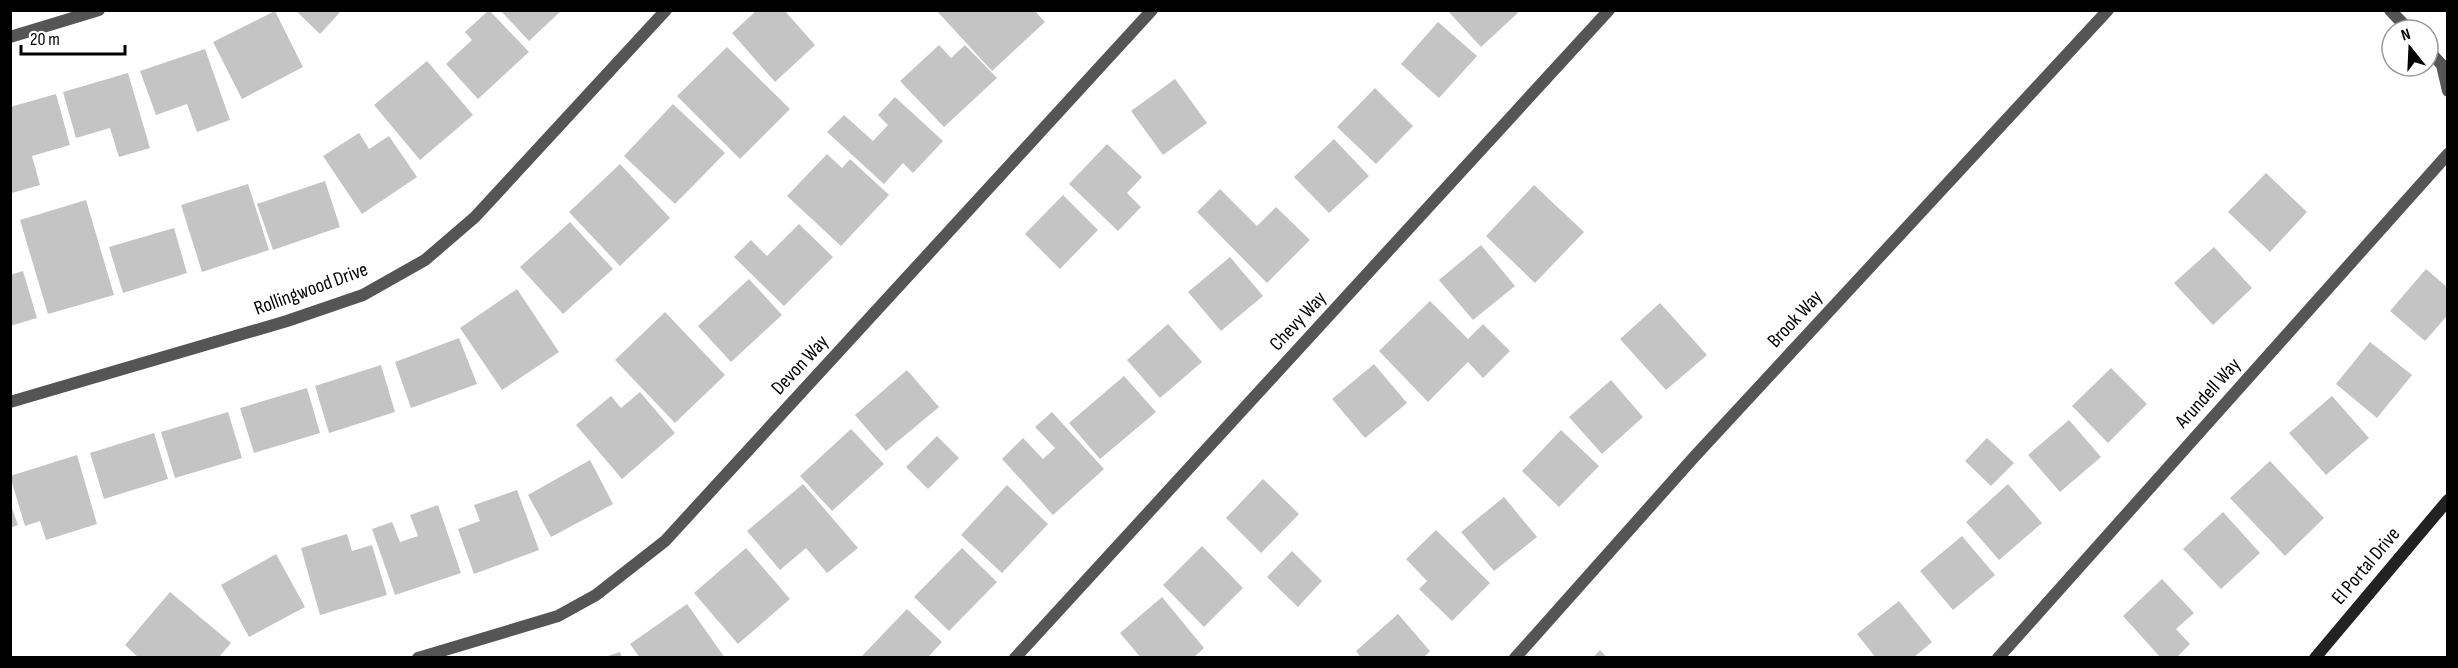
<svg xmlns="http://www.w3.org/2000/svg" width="2458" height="668" viewBox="0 0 2458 668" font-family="'Sofia Sans Condensed',sans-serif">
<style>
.building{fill:#c4c4c4}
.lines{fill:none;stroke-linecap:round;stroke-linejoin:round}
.minor{stroke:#555;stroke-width:12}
.tertiary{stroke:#555;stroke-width:12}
.secondary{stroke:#222;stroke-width:12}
.labels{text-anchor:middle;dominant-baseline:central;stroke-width:6;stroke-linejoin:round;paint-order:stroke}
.street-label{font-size:20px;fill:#000;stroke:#fff}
</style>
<rect width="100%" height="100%" fill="#fff"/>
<!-- building -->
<path class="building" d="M295,10H342L320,34Z
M489,10L529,52L478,99L446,64L472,40L465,32Z
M500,10H562L529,41Z
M757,10H784L815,45L775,82L732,33Z
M936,10H1034L1045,22L992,71Z
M1447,10H1521L1481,47Z
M275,11L303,67L242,99L213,42Z
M1438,22L1477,56L1439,98L1401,64Z
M939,45L951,58L965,45L997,78L944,127L900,81Z
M727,47L790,109L740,159L677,96Z
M205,49L230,120L197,132L187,104L156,115L140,71Z
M427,61L473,115L420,160L374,105Z
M128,73L150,148L119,157L110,128L76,138L63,92Z
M1175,79L1207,123L1163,155L1131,111Z
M1375,88L1413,126L1376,164L1337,127Z
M56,94L70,145L32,156L40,185L12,193L10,187V107Z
M895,97L943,141L913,173L903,163L884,184L827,132L844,115L873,141L888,125L878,115Z
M673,104L725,153L675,204L624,156Z
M359,133L369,149L389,136L417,177L362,214L323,156Z
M1334,139L1369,176L1329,213L1294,177Z
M1107,144L1142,177L1127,193L1141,207L1118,231L1069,184Z
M827,154L842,168L850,159L889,195L841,246L787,196Z
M620,164L670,218L620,266L569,212Z
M2266,173L2307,212L2270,252L2228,212Z
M325,181L340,227L273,250L257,204Z
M248,184L269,250L202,272L181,205Z
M1534,185L1584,232L1535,283L1486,236Z
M1220,189L1257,226L1276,207L1310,240L1267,283L1197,212Z
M1063,195L1098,230L1060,269L1025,234Z
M86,200L114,295L48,314L20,220Z
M570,222L613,269L563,314L520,267Z
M799,224L833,257L784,306L734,257L751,240L767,256Z
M174,228L187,273L123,293L109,247Z
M1481,245L1515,286L1473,320L1439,280Z
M2214,247L2252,288L2213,325L2174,283Z
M1230,257L1263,296L1221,331L1188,292Z
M2426,269L2448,288V318L2446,317L2425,341L2390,311Z
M23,271L37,318L10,326V275Z
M749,279L782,315L731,362L698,326Z
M517,289L559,352L502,390L460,328Z
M1430,301L1468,339L1483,324L1510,351L1483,378L1468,362L1428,402L1379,351Z
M1660,303L1707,355L1666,390L1620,339Z
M665,312L725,375L675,423L615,360Z
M1168,324L1202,362L1160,398L1127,360Z
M459,338L477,384L411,408L395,362Z
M2370,342L2412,375L2377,418L2336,384Z
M1374,364L1407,403L1365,438L1332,399Z
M381,365L395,412L329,433L315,386Z
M2111,368L2147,404L2108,443L2072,406Z
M907,370L939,407L886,451L855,415Z
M1124,376L1156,412L1100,459L1069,423Z
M1611,380L1643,417L1602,454L1569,417Z
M307,388L320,433L254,453L240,408Z
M640,392L675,433L622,479L576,425L611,396L621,408Z
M2332,396L2369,438L2326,475L2289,433Z
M228,412L242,458L175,478L161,432Z
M1052,412L1104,469L1053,515L1002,459L1023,438L1043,459L1055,448L1035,427Z
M2069,420L2101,457L2060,492L2028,455Z
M851,429L884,464L832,511L800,476Z
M1561,430L1599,466L1559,507L1522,471Z
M154,433L168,479L104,499L90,453Z
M937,436L959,458L928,489L906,467Z
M1987,438L2014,463L1991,486L1965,461Z
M77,455L97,524L46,540L40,521L25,526L10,476Z
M590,460L613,504L551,537L528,495Z
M2270,461L2324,518L2285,556L2230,498Z
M1263,479L1299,514L1261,553L1226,518Z
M803,484L858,548L827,573L806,548L780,570L747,531Z
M2008,484L2042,523L1999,560L1966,522Z
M1007,485L1048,524L1002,573L961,535Z
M517,490L539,550L474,574L458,529L480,521L474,505Z
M1504,497L1537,537L1494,571L1461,532Z
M10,503L18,525L10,528Z
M438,505L461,573L395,595L372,529L392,522L400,542L418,536L410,515Z
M2223,512L2260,553L2221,589L2183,549Z
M1436,530L1490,583L1452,621L1419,589L1427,581L1406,559Z
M347,534L352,551L372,545L387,595L320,615L301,548Z
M1962,536L1995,575L1953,610L1920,571Z
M1202,546L1243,588L1204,627L1163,585Z
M746,548L790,599L738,644L694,593Z
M962,548L997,582L949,631L914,597Z
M1292,551L1322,581L1298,607L1267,577Z
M276,554L305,607L249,637L221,585Z
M2162,579L2194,613L2176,629L2190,644L2176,658H2161L2123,616Z
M170,592L231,643L218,658H139L125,645Z
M1162,597L1204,648L1193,658H1141L1120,633Z
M1899,601L1932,642L1913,658H1876L1857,634Z
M687,604L725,658H640L630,644Z
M907,609L942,642L927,658H860Z
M1398,614L1430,651L1423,658H1361L1356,651Z
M1600,650L1607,658H1593Z
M620,652L622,658H606L605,657Z"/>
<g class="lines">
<!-- minor -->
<path class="minor" d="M2390,10L2409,30
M10,37L99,10
M2428,50L2442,65L2448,91
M418,658L558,616L596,595L665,541L1152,10
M1015,658L1609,10
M1515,658L1695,456L2108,10
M1998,658L2448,154"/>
<!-- tertiary -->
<path class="tertiary" d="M10,402L287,321L363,295L425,260L475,217L666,10"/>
<!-- secondary -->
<path class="secondary" d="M2315,658L2448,500"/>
</g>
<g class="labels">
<!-- street labels -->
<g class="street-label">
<text transform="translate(311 289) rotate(-20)">Rollingwood Drive</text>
<text transform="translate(1795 319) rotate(-47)">Brook Way</text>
<text transform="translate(1298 321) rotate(-47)">Chevy Way</text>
<text transform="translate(800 365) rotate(-47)">Devon Way</text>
<text transform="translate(2208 393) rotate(-48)">Arundell Way</text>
<text transform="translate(2366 566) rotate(-50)">El Portal Drive</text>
</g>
</g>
<!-- border -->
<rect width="2458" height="668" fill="none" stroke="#000000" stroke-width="24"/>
<!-- north arrow -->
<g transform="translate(2410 48) rotate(342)"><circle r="28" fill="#ffffff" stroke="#999999" stroke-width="1.5"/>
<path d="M0-4.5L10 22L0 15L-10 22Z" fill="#000000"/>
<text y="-9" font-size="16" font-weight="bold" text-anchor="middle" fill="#000000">N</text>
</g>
<!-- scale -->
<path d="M21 45v9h104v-9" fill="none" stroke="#000000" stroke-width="3"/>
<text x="30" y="45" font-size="18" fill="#000000" stroke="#ffffff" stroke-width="4.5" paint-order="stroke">20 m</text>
</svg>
